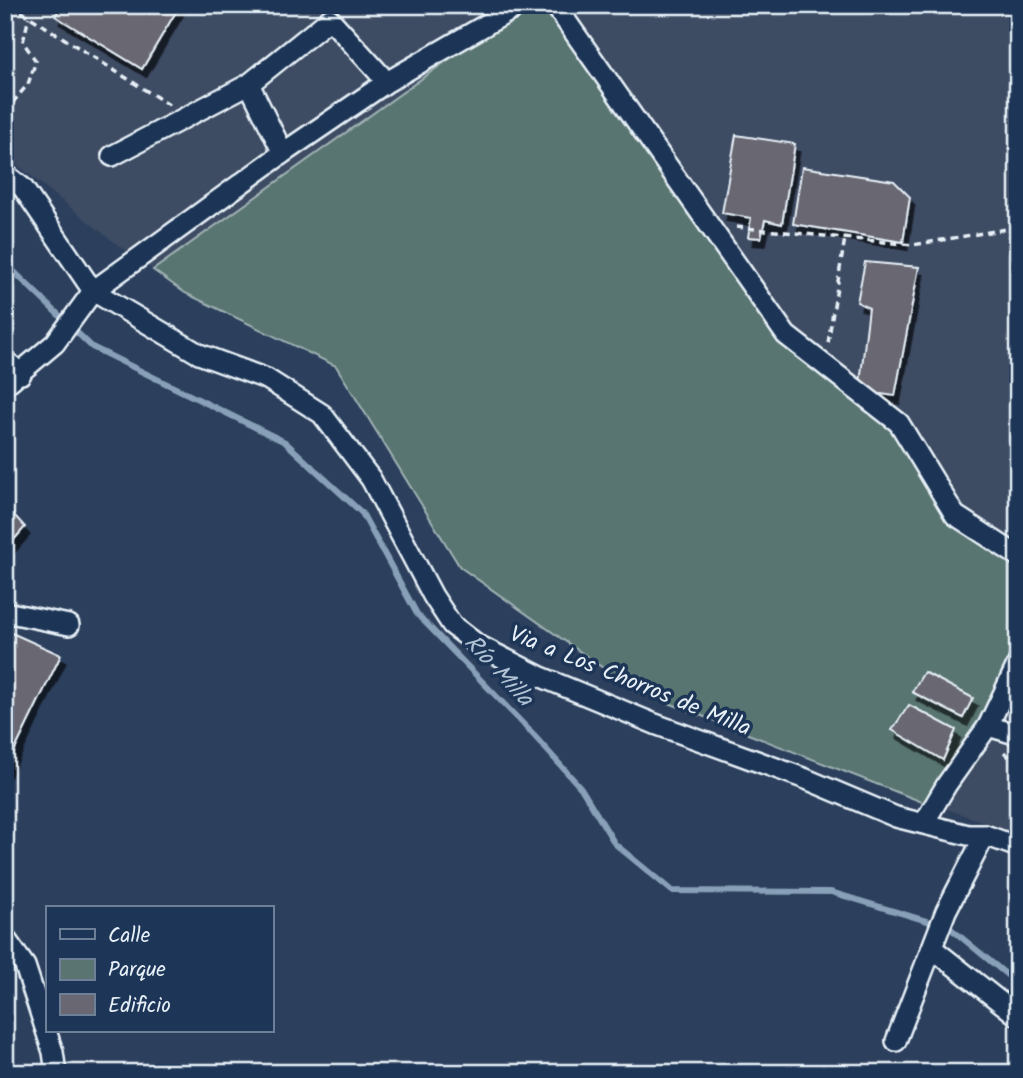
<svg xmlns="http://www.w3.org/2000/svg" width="1023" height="1078" viewBox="0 0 1023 1078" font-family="Kalam,sans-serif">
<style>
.built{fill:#3e4b63}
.green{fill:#597471;stroke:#a0b2b4;stroke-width:2}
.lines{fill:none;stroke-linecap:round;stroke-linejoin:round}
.stream{stroke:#88a0b8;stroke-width:6}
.building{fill:#696772;stroke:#e8f1f8;stroke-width:2;filter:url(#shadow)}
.minor-casing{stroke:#e8f1f8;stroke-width:24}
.path{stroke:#e8f1f8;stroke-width:3.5;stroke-dasharray:7 5;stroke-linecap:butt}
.minor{stroke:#1d3557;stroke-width:19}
.labels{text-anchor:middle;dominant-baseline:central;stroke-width:7;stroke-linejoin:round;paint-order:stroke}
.street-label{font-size:23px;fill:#e8f1f8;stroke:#1d3557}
.water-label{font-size:24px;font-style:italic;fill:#b0c2d3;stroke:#1d3557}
</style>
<defs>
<filter id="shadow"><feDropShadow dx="4.5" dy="8" stdDeviation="0" flood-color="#0009"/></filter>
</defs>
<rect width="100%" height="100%" fill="#2c3f5c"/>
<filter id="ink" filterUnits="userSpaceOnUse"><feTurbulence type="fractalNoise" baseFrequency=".0143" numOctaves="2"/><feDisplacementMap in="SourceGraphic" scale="14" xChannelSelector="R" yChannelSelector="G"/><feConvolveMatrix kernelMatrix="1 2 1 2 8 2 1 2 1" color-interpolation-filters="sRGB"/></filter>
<g filter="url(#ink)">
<!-- built -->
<path class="built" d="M5,5H1018V834L941,807L460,567L336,366L185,293L110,239L5,155Z"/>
<!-- green -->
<path class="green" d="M525,5H555L786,335L899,423L946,516L1018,557V681L935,807L633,689L460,567L336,366L185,293L153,270Z"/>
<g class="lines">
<!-- stream -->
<path class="stream" d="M5,263L92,347L285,442L362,513L417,614L529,730L581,788L615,844L672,891L831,892L950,928L1018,984"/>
</g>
<!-- building -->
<path class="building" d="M62,5H180L142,69L55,16Z
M736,135L795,144L782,224L765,220L761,238L748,237L751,218L722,213Z
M802,167L894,181L910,197L903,242L793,224Z
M865,262L919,267L895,396L859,391L869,308L857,302Z
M5,505L25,527L5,550Z
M5,630L61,655L5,770Z
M924,672L973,698L963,718L912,692Z
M909,705L956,730L943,760L892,730Z"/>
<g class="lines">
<defs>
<path id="minor" d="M555,5L786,335L899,423L955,515L1018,556
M283,153L249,84L330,19L387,82
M112,156L249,84
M5,174L23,188L93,291L199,354L267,379L322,414L371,479L433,596L452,625L478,645L539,676L655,724L806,779L896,817L968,835H985L1018,847
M5,360L21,374
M5,385L55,343L93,291L283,153L387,82L520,5
M5,612L69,625
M988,726L1018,735
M924,823L947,784L988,726L1018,663
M5,938L25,966L53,1052L56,1073
M932,948L1018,1016
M896,1041L946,911L985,835"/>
</defs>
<!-- minor casing -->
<use href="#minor" class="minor-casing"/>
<!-- path -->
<path class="path" d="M11,5L169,105
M5,112L28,84L36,61L23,42L29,17
M736,227L913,245L1018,227
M828,343L845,238
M1004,752L1018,766"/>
<!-- minor -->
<use href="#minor" class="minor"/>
</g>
</g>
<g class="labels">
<!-- street labels -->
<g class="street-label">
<text transform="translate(630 682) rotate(22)">Via a Los Chorros de Milla</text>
</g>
<!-- water labels -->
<g class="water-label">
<text transform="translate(498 671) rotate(47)">Río Milla</text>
</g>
</g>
<!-- margin -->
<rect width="1023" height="1078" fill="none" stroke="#1d3557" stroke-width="28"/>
<rect x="14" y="14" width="995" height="1050" fill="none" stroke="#e8f1f8" stroke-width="2.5" filter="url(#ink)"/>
<!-- legend -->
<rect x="46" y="906" width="228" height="126" fill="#1d3557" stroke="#6e8097" stroke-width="2"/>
<rect x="60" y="929" width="35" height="10" fill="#1d3557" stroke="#6e8097" stroke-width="2"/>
<text x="108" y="942" font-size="21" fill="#e8f1f8">Calle</text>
<rect x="60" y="959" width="35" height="21" fill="#597471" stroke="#6e8097" stroke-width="2"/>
<text x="108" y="976" font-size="21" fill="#e8f1f8">Parque</text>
<rect x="60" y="994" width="35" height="21" fill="#696772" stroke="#6e8097" stroke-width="2"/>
<text x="108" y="1012" font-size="21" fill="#e8f1f8">Edificio</text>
</svg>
